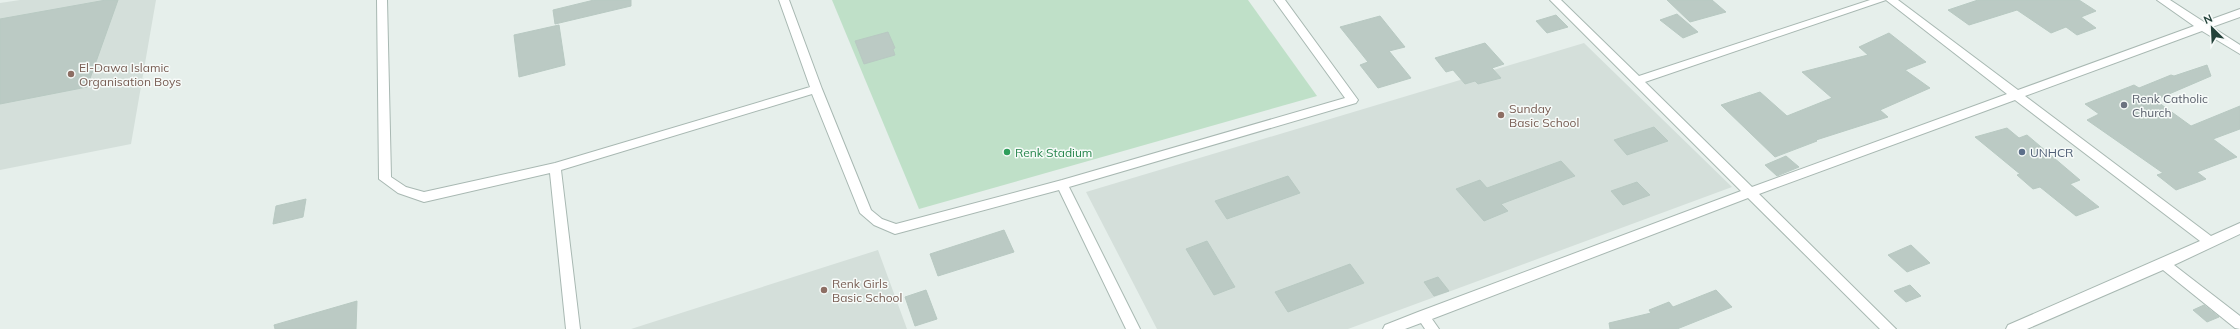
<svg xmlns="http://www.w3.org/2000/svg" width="2240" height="329" viewBox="0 0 2240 329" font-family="Mulish,sans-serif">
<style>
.built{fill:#d4dfda}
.green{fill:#bfe0c8}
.building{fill:#bbcac4;stroke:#b8c9c2}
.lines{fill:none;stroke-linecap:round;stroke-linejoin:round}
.street-casing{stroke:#a8b8b2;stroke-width:2}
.street{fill:#fff;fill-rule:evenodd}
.education-dot{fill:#8d6e63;stroke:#f7fbf9;stroke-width:1.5}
.worship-dot{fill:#6b7280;stroke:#f7fbf9;stroke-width:1.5}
.leisure-dot{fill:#2e9e5b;stroke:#f7fbf9;stroke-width:1.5}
.service-dot{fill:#5c6f8a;stroke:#f7fbf9;stroke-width:1.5}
.labels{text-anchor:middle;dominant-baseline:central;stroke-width:3;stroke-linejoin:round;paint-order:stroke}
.education-label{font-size:12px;fill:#785e54;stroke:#f7fbf9;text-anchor:start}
.worship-label{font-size:12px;fill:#5b616d;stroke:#f7fbf9;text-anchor:start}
.leisure-label{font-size:12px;fill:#27864d;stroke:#f7fbf9;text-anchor:start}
.service-label{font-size:12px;fill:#4e5e75;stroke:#f7fbf9;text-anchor:start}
</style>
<rect width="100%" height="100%" fill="#e6efeb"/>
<!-- built -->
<path class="built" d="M20,0H156L131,144L0,170V3Z
M1584,43L1732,187L1348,329H1157L1086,192Z
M878,250L907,329H631Z"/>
<!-- green -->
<path class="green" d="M832,0H1248L1317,96L919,209Z"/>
<!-- building -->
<path class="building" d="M106,0H118L87,87L0,104V19Z
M594,0H631V6L555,24L553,10Z
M1667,0H1712L1726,12L1690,22Z
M1978,0H2079L2096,11L2081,17L2096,28L2077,35L2066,27L2051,33L2017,10L1969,25L1948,10Z
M1677,14L1698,32L1683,38L1660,20Z
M1556,15L1568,27L1547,33L1536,21Z
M1380,16L1405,47L1389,51L1411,78L1378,88L1360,65L1368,62L1340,27Z
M559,25L565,65L519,77L514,35Z
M888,32L895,48L893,49L895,55L864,64L855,41Z
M1889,33L1926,62L1905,70L1930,88L1880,110L1888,117L1816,140L1817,141L1775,157L1721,105L1760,92L1787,116L1832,98L1802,72L1868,55L1859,47Z
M1485,43L1504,64L1492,68L1501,78L1478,84L1475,81L1465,84L1453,70L1446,72L1435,58Z
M2207,65L2211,76L2155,100L2191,126L2240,106V129L2213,139L2237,157L2197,172L2206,179L2176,190L2157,175L2163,173L2087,120L2099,114L2085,104L2134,85L2139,88L2171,75L2174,76Z
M1654,127L1668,141L1627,155L1614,140Z
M2007,128L2019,138L2027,135L2080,180L2070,184L2099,207L2076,216L2040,187L2033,189L2017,175L2020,174L1975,137Z
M1786,156L1799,167L1777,176L1765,165Z
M1561,161L1575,176L1501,204L1508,211L1484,221L1456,189L1480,180L1487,188Z
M1288,176L1300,193L1227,219L1215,201Z
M1637,182L1650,195L1623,205L1611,191Z
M306,199L303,217L273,224L276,206Z
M1004,230L1014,252L938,276L930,254Z
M1207,241L1235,287L1214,295L1186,249Z
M1911,245L1930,263L1907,272L1888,255Z
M1350,264L1364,283L1288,312L1275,292Z
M1438,277L1449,291L1434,296L1424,282Z
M1910,285L1921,296L1906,302L1894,291Z
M926,290L937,319L915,326L905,297Z
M1716,290L1732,307L1677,329H1610L1609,323L1651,313L1649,310L1669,302L1673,307Z
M357,301L356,329H275L274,325Z
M2204,305L2219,317L2207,322L2193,310Z"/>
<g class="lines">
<defs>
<path id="street" d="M377,0H387L391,177L406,187L424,192L555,163L810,87L779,0H789L822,89L871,210L882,219L896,224L1062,180L1345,98L1274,0H1285L1358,100L1356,103L1069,187L1140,329H1126L1059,190L895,234L874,225L860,213L812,94L561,170L580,329H566L550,173L424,202L398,193L379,179Z
M1550,0H1561L1639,76L1870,0H1898L2018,90L2194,26L2157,0H2170L2204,22L2240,9V17L2212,27L2240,45V54L2202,31L2025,96L2211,236L2240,223V234L2174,265L2240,316V329L2235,328L2163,270L2027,329H2006L2008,325L2200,241L2015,100L1759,194L1896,329H1880L1748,198L1432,319L1439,329H1425L1421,323L1405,329H1383L1385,325L1418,312L1741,191ZM1886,0L2007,94L1752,187L1645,82Z"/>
</defs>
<!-- street casing -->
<use href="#street" class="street-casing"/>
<!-- street -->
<use href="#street" class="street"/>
</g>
<!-- markers -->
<g class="education-dot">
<circle cx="71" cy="74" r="4"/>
<circle cx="1501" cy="115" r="4"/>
<circle cx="824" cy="290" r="4"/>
</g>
<circle class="worship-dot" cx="2124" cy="105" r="4"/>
<circle class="leisure-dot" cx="1007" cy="152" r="4"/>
<circle class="service-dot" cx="2022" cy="152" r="4"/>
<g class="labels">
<!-- education labels -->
<g class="education-label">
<text x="79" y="67">El-Dawa Islamic<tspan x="79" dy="14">Organisation Boys</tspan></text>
<text x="1509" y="108">Sunday<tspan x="1509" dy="14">Basic School</tspan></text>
<text x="832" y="283">Renk Girls<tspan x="832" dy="14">Basic School</tspan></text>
</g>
<!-- worship labels -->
<g class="worship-label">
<text x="2132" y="98">Renk Catholic<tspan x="2132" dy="14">Church</tspan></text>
</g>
<!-- leisure labels -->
<g class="leisure-label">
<text x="1015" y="152">Renk Stadium</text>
</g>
<!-- service labels -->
<g class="service-label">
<text x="2030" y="152">UNHCR</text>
</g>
</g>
<!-- north arrow -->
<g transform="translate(2212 28) rotate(336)" stroke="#f7fbf9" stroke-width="3" paint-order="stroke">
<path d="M0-3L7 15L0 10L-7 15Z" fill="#24423a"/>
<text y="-6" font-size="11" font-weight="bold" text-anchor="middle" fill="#24423a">N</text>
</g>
</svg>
